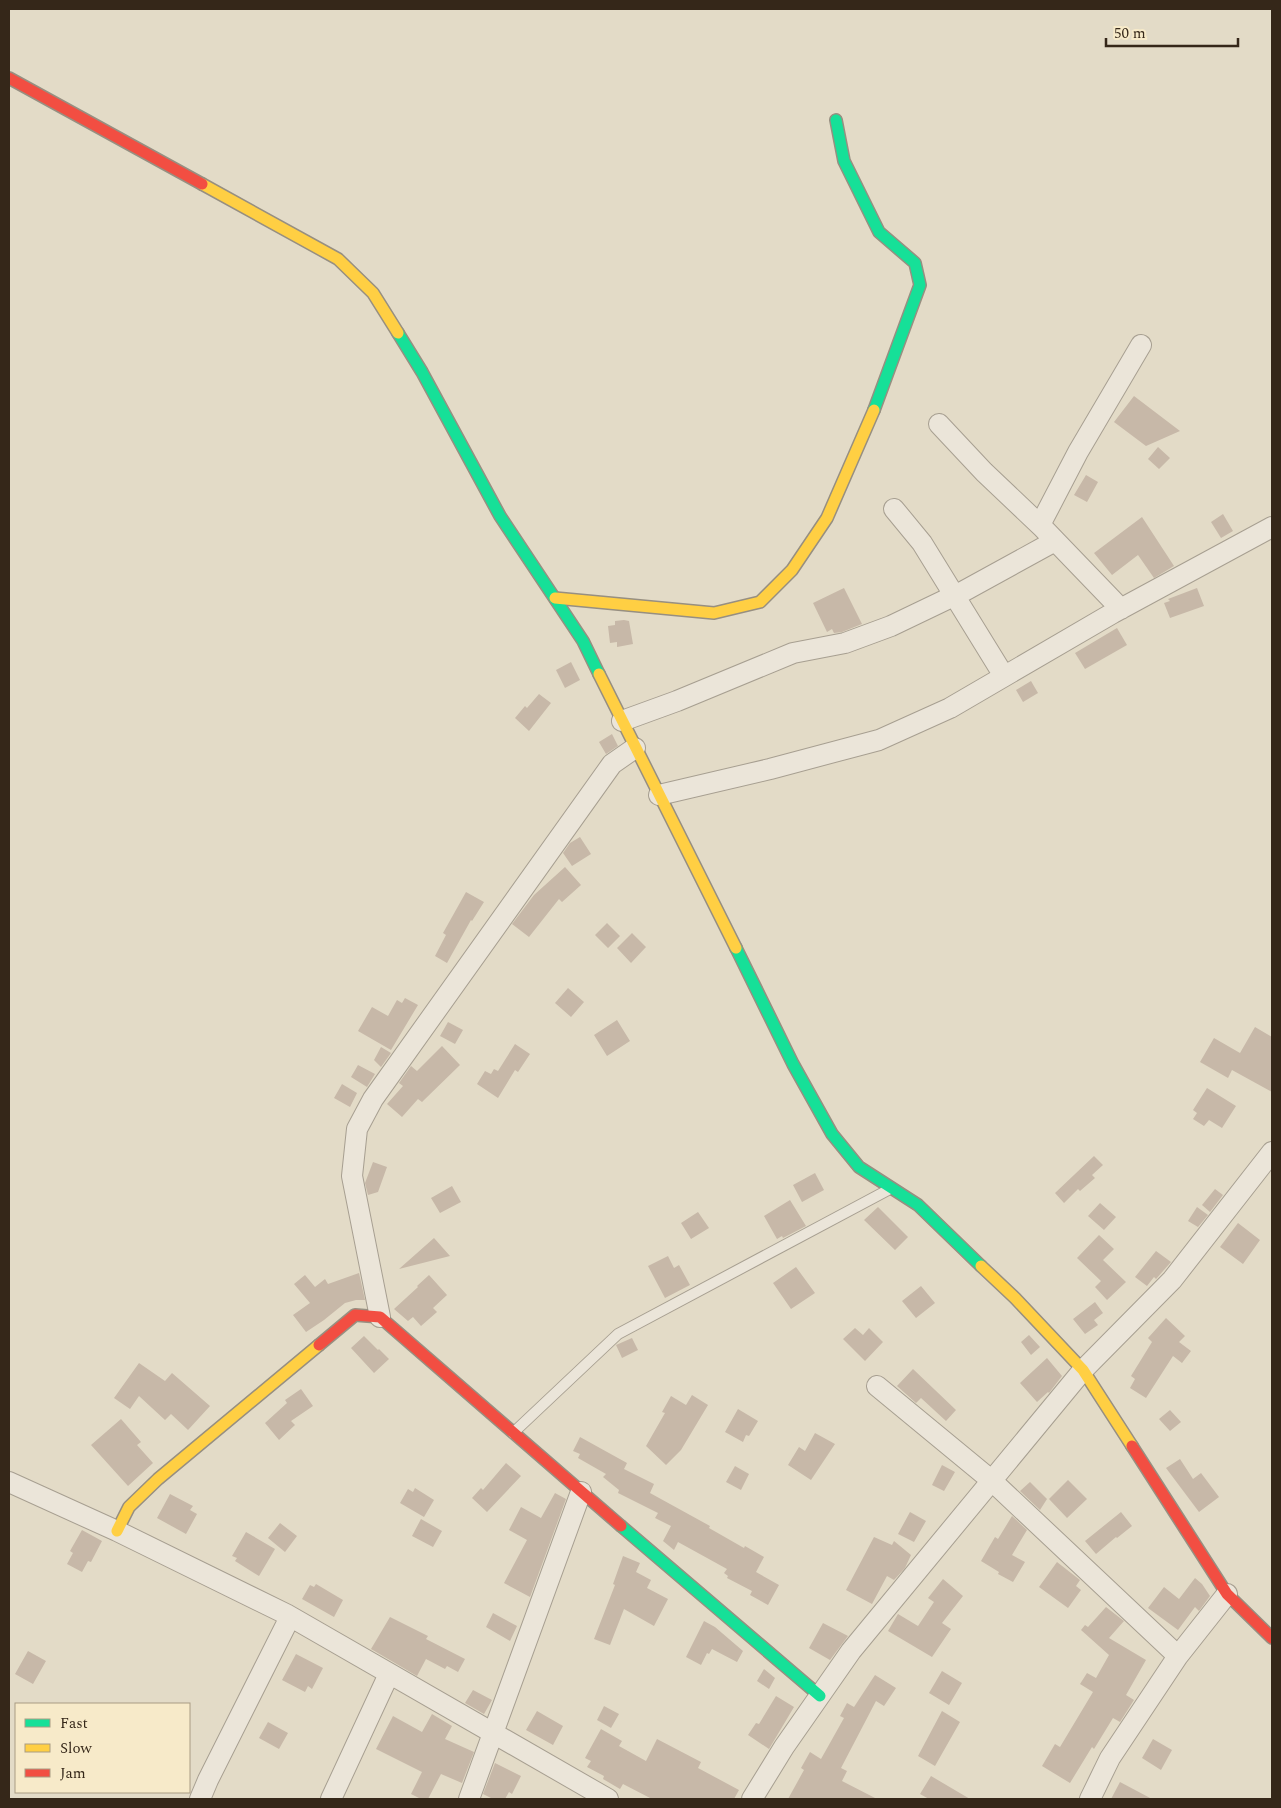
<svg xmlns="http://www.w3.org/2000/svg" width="1281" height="1808" viewBox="0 0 1281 1808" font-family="Spectral,serif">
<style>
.building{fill:#c7b8a8}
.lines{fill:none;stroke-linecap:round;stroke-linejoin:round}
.lane-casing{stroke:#a79f91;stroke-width:12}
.street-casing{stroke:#a79f91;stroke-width:22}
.fast-casing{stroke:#978f81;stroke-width:14}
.slow-casing{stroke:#978f81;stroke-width:14}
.jam-casing{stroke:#978f81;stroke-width:14}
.lane{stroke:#ebe5d9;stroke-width:10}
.street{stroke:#ebe5d9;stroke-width:20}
.fast{stroke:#16e098;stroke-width:11}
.slow{stroke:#ffcf43;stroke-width:11}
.jam{stroke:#f24e42;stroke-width:11}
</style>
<rect width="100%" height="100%" fill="#e3dbc7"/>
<!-- building -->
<path class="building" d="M1134,396L1180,431L1146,446L1114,422Z
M1158,447L1170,458L1159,469L1148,459Z
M1086,475L1098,482L1087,502L1074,495Z
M1223,514L1233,531L1221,538L1211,522Z
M1142,517L1174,566L1154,578L1138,555L1112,575L1094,553Z
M844,588L862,624L842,632L834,633L832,629L827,632L813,603Z
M1197,588L1204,606L1170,618L1164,603L1170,601L1168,599Z
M624,620L629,621L633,644L617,647V642L610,643L608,626L615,625V621Z
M1117,628L1127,645L1085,669L1075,653Z
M571,662L580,680L565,688L556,670Z
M1031,681L1038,693L1023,702L1016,690Z
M539,694L551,703L529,731L515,718L525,706L527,708Z
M612,734L618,746L606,754L599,742Z
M580,837L591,854L572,866L563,853L570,843Z
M565,867L581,885L562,902L559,899L529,937L512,924L534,895Z
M466,892L484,902L472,921L471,920L447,963L435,956L446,935L443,933Z
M607,923L620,936L608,948L595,935Z
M632,933L646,947L631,963L617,948Z
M568,988L584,1002L571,1017L555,1003Z
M405,998L418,1005L391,1050L358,1031L372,1007L388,1016L397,1000L402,1003Z
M617,1020L630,1041L607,1056L594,1035Z
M448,1022L463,1030L455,1044L440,1036Z
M1255,1027L1272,1037V1092L1232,1070L1228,1078L1200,1062L1214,1038L1240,1053Z
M515,1044L530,1054L518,1072L515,1070L498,1098L477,1084L485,1071L491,1074L494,1069L498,1071Z
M442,1046L460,1065L422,1102L418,1099L402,1117L387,1104L403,1086L399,1083L411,1066L417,1071Z
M381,1047L391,1053L381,1067L374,1060Z
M358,1065L375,1074L367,1087L351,1077Z
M342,1084L357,1093L350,1107L334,1098Z
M1207,1088L1236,1106L1222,1128L1209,1120L1204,1126L1193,1119L1197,1113L1193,1110Z
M1094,1156L1103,1165L1092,1175L1095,1178L1080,1191L1078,1189L1064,1203L1055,1193Z
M373,1162L387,1167L378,1192L368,1195L365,1183Z
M815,1173L824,1190L802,1202L793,1185Z
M452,1186L461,1202L440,1213L431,1198Z
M1215,1189L1223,1195L1210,1212L1202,1205Z
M790,1200L806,1226L783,1238L782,1236L777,1239L764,1216Z
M1100,1203L1116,1217L1104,1230L1088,1216Z
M878,1207L908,1237L895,1250L864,1220Z
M1197,1207L1208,1215L1198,1227L1188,1221Z
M698,1212L709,1228L691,1239L681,1223Z
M1238,1223L1260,1240L1243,1264L1220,1247Z
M1099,1235L1114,1249L1103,1260L1126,1282L1107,1300L1095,1287L1101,1281L1077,1258Z
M434,1238L450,1256L399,1269Z
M1156,1251L1171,1262L1156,1279L1154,1277L1147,1286L1135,1277Z
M668,1256L674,1268L679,1265L690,1285L665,1298L648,1266Z
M796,1267L815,1293L791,1309L773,1283Z
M359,1273L365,1300H356L345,1303L324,1320L306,1332L293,1315L310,1303L294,1284L305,1275L315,1287L325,1279L328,1284Z
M429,1275L447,1295L433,1308L437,1312L421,1326L413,1317L408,1321L394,1309L418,1287L417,1286Z
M921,1286L935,1303L916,1318L902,1301Z
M1095,1302L1103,1313L1094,1320L1098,1325L1085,1334L1073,1319Z
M1166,1318L1185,1336L1179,1342L1191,1351L1182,1363L1173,1356L1146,1398L1130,1388L1135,1379L1131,1376L1152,1342L1148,1338Z
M855,1328L863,1335L869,1328L883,1342L865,1361L843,1339Z
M1029,1335L1040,1347L1031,1355L1021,1342Z
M364,1336L378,1350L379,1349L389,1359L374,1373L351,1348Z
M632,1338L638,1350L622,1358L616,1345Z
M1047,1358L1062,1376L1049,1393L1048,1392L1037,1402L1020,1383Z
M139,1363L165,1381L172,1373L210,1406L188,1430L171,1414L165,1420L139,1396L130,1409L114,1398Z
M913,1369L956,1410L946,1421L921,1398L916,1403L897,1386Z
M301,1389L313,1406L291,1421L295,1425L279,1440L265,1423L287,1403L285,1400Z
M692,1395L708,1405L681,1450L666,1465L646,1446L665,1413L662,1412L671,1396L686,1405Z
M738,1409L758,1421L749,1436L746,1435L743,1442L725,1432Z
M1170,1410L1181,1422L1170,1431L1159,1419Z
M121,1419L141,1442L137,1445L153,1463L128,1486L91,1445Z
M815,1433L835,1444L811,1480L788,1465L799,1447L805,1451Z
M580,1437L627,1463L624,1469L654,1484L650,1493L710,1526L709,1528L744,1548L745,1546L764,1557L756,1572L779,1585L768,1605L750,1595L752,1591L727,1578L728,1576L724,1573L727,1569L678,1542L674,1550L663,1541L671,1526L655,1518L658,1513L618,1493L619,1490L603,1477L606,1474L578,1458L580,1454L573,1451Z
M1180,1459L1193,1479L1201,1473L1219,1497L1199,1512L1166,1468Z
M506,1463L521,1476L487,1512L472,1498L481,1488L483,1490Z
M942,1465L955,1472L944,1491L932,1485Z
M735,1466L749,1474L741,1490L726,1482Z
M1068,1480L1087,1499L1067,1518L1049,1499Z
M1030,1482L1047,1499L1040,1510L1020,1491Z
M415,1488L434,1500L424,1517L400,1503L408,1489L413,1492Z
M555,1493L566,1499L530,1597L504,1583L527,1540L509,1530L521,1507L541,1518Z
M170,1494L193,1506L190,1510L197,1514L186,1534L157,1518Z
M910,1512L926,1521L914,1542L898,1534Z
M1121,1512L1132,1526L1117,1538L1116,1537L1096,1554L1085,1541Z
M1012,1516L1027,1530L1012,1555L1025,1562L1013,1582L998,1574L999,1572L981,1561L995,1537L998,1539Z
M421,1519L442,1531L433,1547L412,1536Z
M280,1523L297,1536L285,1552L268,1538Z
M82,1530L102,1541L91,1562L88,1561L82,1572L67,1564L73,1553L70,1551Z
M246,1532L275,1549L259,1576L235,1561L237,1558L232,1556Z
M874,1537L892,1545L894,1541L911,1555L905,1568L894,1580L887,1576L872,1604L846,1590Z
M623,1556L640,1563L636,1572L651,1580L647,1588L668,1599L654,1626L624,1609L610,1645L594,1639L615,1585L613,1584Z
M1057,1562L1080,1580L1076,1586L1081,1590L1068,1608L1039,1587Z
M1195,1578L1202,1584L1210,1596L1199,1611L1195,1607L1178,1630L1148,1608L1164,1587L1179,1599Z
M943,1579L963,1596L942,1623L951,1629L932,1657L888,1631L898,1614L918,1626L934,1602L928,1598Z
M316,1584L343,1600L334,1617L302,1599L310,1585L314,1587Z
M1106,1607L1124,1621L1109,1638L1146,1660L1126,1695L1134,1700L1120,1722L1113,1718L1094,1749L1092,1747L1070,1783L1042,1766L1055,1744L1060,1747L1093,1692L1080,1684L1087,1673L1096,1678L1109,1655L1081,1630L1085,1625L1088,1627Z
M493,1613L517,1626L510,1641L486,1627Z
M390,1617L428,1636L426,1639L465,1659L458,1672L447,1666L445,1669L426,1659L417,1676L371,1649Z
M704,1621L715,1627L743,1651L737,1662L712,1649L709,1654L707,1653L701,1665L686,1657Z
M823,1623L848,1636L830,1660L809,1648Z
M28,1651L46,1661L33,1684L15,1674Z
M296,1654L323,1668L312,1689L308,1686L305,1692L282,1680Z
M764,1669L775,1678L769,1689L757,1681Z
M942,1671L962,1683L949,1705L929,1693Z
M875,1675L896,1688L884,1706L876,1701L841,1768L847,1771L842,1781L877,1799H788L804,1770L801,1768L810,1752L821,1759L844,1718L840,1716L847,1703L854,1707Z
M473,1690L492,1700L484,1714L465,1703Z
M776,1696L794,1707L769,1749L748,1735L756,1723L759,1724Z
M604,1706L619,1714L611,1728L597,1720Z
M537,1711L563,1726L553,1745L526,1730Z
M942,1711L960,1722L935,1766L918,1756Z
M432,1714L452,1726L445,1739L474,1752L462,1783L441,1774L428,1799H421L411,1794L422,1772L376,1749L393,1716L422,1732Z
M268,1722L288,1733L279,1749L259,1738Z
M601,1729L622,1741L619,1746L646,1761L657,1739L701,1762L698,1768L739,1790L734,1799H652L623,1784L620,1789L603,1779L604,1776L587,1767L591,1761L585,1758Z
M1153,1739L1172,1750L1161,1770L1142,1758Z
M495,1763L521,1776L512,1794L509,1792L505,1799H493L483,1794Z
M931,1776L970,1799H929L920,1794Z
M1120,1782L1152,1799H1111Z"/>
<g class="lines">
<defs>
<path id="lane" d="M513,1433L618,1334L888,1190"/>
<path id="street" d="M939,424L984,472L1043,528L1121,609
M894,509L922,543L1004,676
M1040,525L1078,452L1141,345
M622,721L677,701L793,653L845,643L891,626L964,591L1055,541
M659,795L770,769L879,740L950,708L1113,613L1272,527
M380,1317L352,1176L357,1129L373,1099L612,764L635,748
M877,1386L991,1480L1178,1656
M9,1482L117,1531L286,1614L608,1799
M200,1799L208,1780L290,1617
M331,1799L389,1674
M469,1799L581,1492
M752,1799L784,1747L851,1651L1083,1370L1172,1280L1272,1152
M1090,1799L1110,1758L1178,1656L1227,1594"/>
<path id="fast" d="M836,120L844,161L879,232L915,263L920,285L874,410
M398,333L422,372L500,516L583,641L599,674
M736,948L793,1064L832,1134L859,1167L918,1205L981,1266
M621,1526L820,1696"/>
<path id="slow" d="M202,184L338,259L373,293L398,333
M555,598L714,613L760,602L792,570L827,518L874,410
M599,674L736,948
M981,1266L1015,1298L1083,1370L1132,1446
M117,1531L129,1507L158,1479L319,1345"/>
<path id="jam" d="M9,78L202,184
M319,1345L355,1315L380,1317L621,1526
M1132,1446L1227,1594L1272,1638"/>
</defs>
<!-- lane casing -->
<use href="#lane" class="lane-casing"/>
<!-- street casing -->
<use href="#street" class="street-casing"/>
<!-- fast casing -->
<use href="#fast" class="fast-casing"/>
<!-- slow casing -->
<use href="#slow" class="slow-casing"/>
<!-- jam casing -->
<use href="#jam" class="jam-casing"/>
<!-- lane -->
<use href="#lane" class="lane"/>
<!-- street -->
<use href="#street" class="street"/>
<!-- fast -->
<use href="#fast" class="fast"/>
<!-- slow -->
<use href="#slow" class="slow"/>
<!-- jam -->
<use href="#jam" class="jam"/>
</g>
<!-- border -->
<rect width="1281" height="1808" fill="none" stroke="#352719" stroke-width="20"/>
<!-- legend -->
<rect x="15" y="1703" width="175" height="90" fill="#f7eac9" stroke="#a99c83"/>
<rect x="25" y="1719" width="25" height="8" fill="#16e098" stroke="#a99c83"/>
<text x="60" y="1728" font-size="15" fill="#352719">Fast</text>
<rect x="25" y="1744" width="25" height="8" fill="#ffcf43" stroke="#a99c83"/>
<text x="60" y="1753" font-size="15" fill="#352719">Slow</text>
<rect x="25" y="1769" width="25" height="8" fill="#f24e42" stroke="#a99c83"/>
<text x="60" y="1778" font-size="15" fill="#352719">Jam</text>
<!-- scale -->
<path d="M1106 38v8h132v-8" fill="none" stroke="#352719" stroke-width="2.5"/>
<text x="1114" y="38" font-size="15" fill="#352719" stroke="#f7eac9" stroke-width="4" paint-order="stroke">50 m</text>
</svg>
